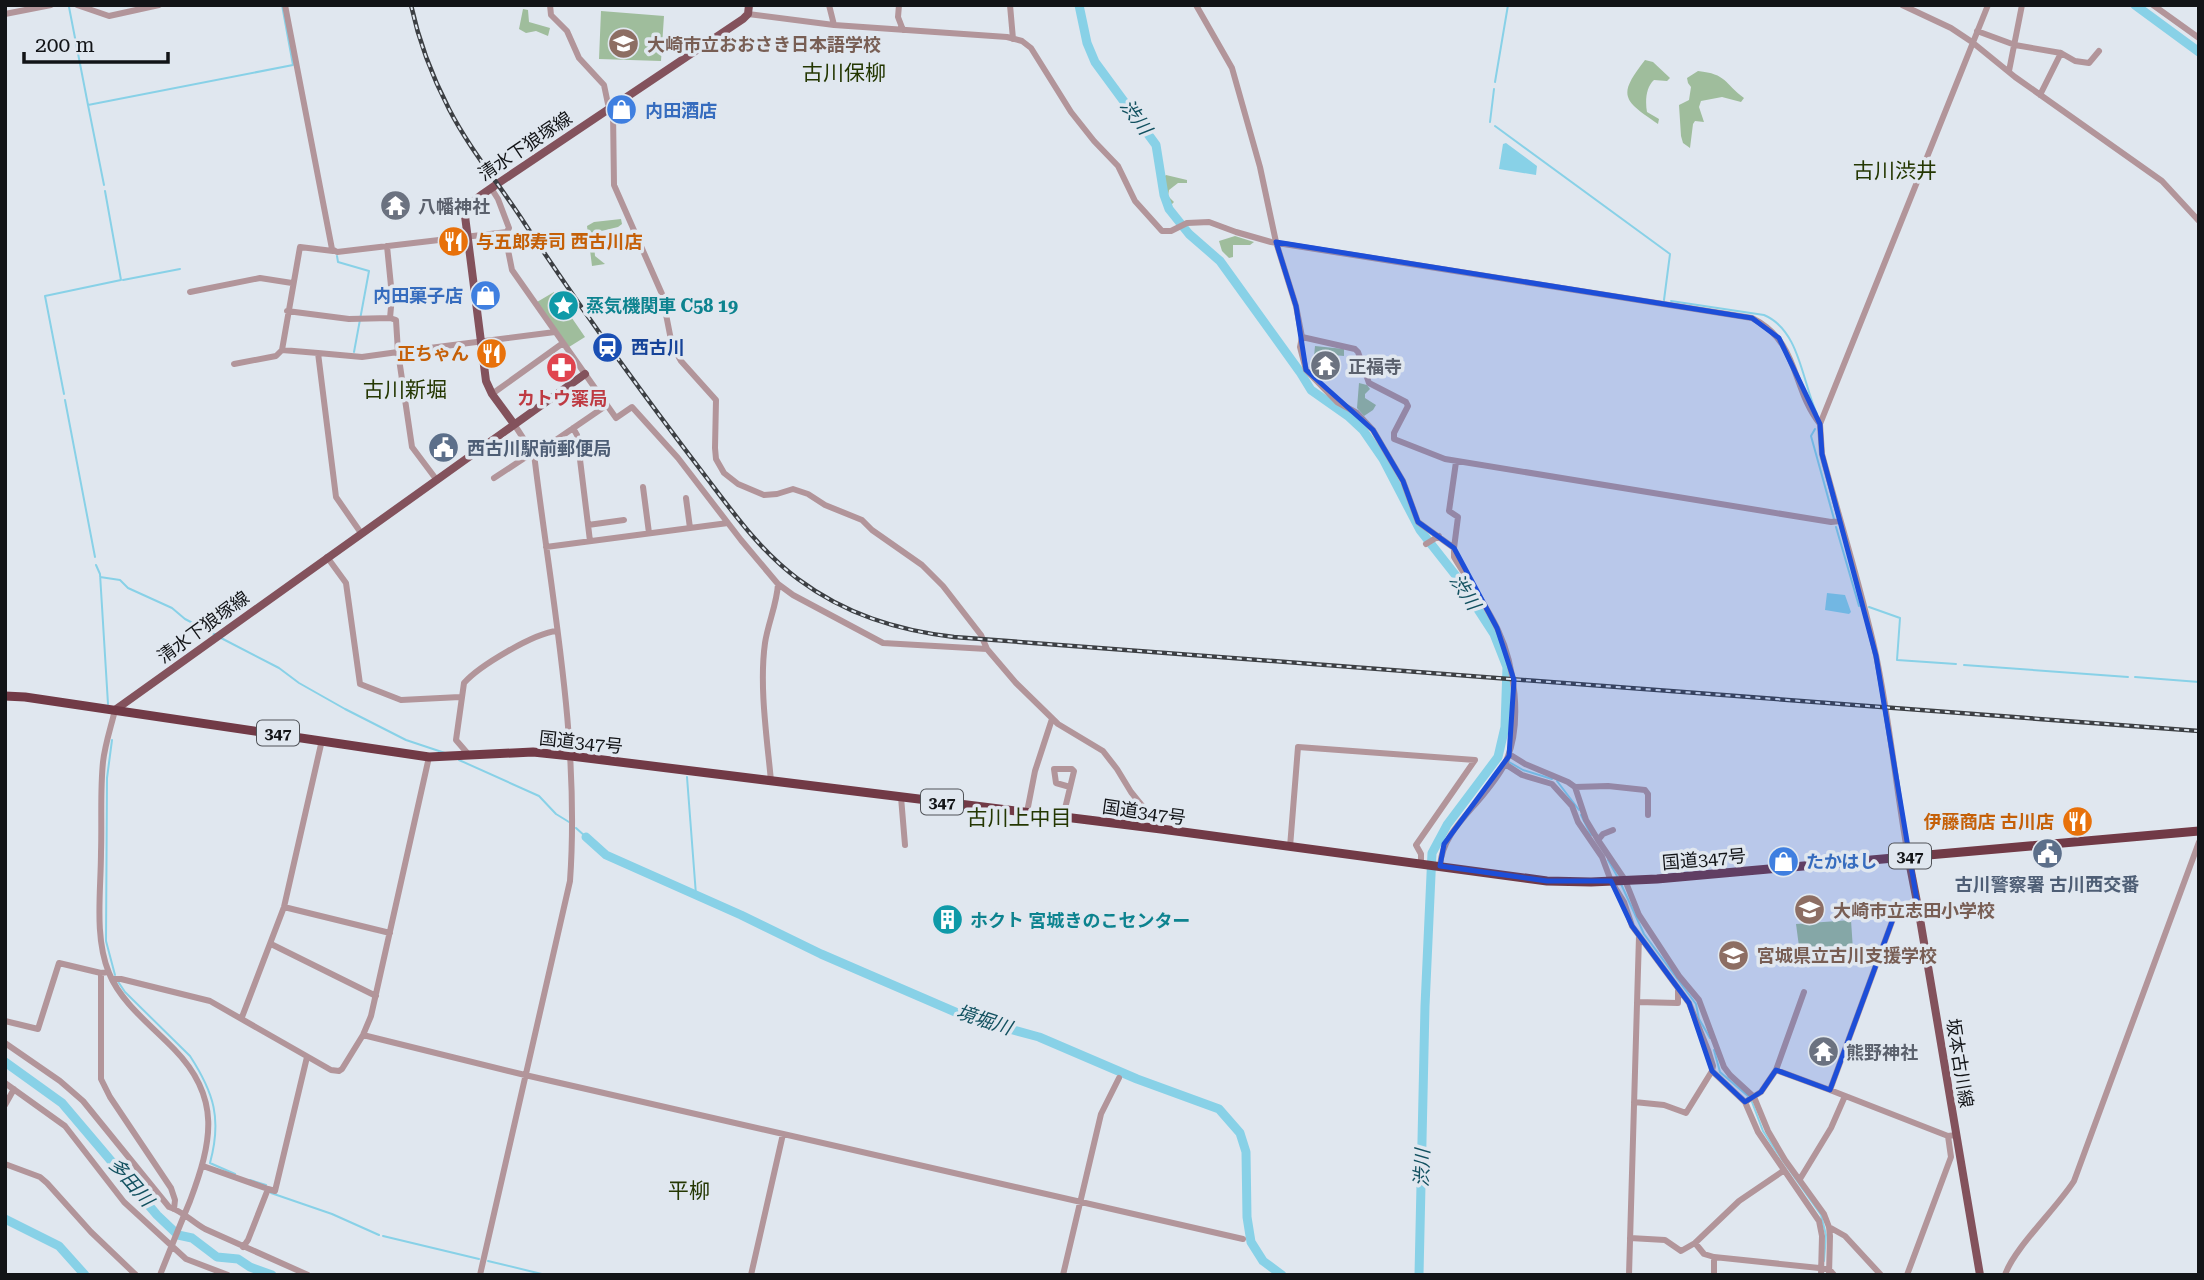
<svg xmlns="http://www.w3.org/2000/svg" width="2204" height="1280" viewBox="0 0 2204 1280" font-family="'Roboto Serif','Noto Sans JP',serif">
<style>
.green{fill:#9fbd9c}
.water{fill:#88d1e7}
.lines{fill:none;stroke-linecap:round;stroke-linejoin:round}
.stream{stroke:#88d1e7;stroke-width:2}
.river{stroke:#88d1e7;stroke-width:9}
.minor{stroke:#b2959a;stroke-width:6}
.major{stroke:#83525c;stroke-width:8}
.highway{stroke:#713a46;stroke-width:9}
.rail-casing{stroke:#3c3f43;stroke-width:4.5}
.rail{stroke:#e0e7ef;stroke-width:2;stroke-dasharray:5;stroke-linecap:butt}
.marked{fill:#1d4ed8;fill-opacity:0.2;stroke:#1d4ed8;stroke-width:5;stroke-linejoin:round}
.labels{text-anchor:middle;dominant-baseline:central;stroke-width:7;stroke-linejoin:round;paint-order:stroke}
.shield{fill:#e0e7ef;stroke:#505358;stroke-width:2}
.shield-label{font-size:16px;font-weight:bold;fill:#121417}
.education-label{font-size:18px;font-weight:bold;fill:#785e54;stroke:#e0e7ef;text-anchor:start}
.shop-label{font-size:18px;font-weight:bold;fill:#366cbe;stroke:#e0e7ef;text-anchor:start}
.street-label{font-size:18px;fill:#121417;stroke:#e0e7ef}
.worship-label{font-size:18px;font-weight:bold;fill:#5b616d;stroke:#e0e7ef;text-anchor:start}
.food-label{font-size:18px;font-weight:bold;fill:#c56008;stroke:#e0e7ef;text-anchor:end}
.culture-label{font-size:18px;font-weight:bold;fill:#0d838f;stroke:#e0e7ef;text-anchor:start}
.transit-label{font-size:18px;font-weight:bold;fill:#164399;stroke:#e0e7ef;text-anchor:start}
.health-label{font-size:18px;font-weight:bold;fill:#be3a42;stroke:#e0e7ef}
.service-label{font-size:18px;font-weight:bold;fill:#4e5e75;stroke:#e0e7ef;text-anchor:start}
.water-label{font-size:19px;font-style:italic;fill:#125160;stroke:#e0e7ef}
.quarter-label{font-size:21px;fill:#243702;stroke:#e0e7ef}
</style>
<rect width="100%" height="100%" fill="#e0e7ef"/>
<!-- green -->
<path class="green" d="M523,9L528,10L529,22L550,28L548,36L536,31L526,33L519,29Z
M601,11L664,16L661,61L599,59Z
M1645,60L1653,62L1670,78L1667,81L1654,80C1646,87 1645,101 1647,112L1659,119L1658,124C1623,100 1617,96 1645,60Z
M1698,71C1727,74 1724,83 1744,98L1741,102L1722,97L1701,101L1699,107L1704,122L1695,121L1693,124L1690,148L1683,143L1681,136L1679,105L1689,100L1691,87L1688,83L1687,78Z
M1166,175L1187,180V183H1178L1169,190L1168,196L1174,202L1171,205L1165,204C1160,198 1159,189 1159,181Z
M621,219L622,224L618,227L593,233L595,256L605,264L592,266L587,226L594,222Z
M1235,236L1254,242L1250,245H1233V257L1229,258L1222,251L1219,241Z
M554,292L585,337L569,347L537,302Z
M1315,346L1344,349V356L1322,354L1321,368L1313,367Z
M1359,383L1367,385L1370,389L1365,394V398L1376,405L1373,410L1364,416L1357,408Z
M1851,920L1853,950L1800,954L1796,924Z"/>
<!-- water -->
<path class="water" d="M1506,143L1537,166L1536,175L1499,169L1503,144Z
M1827,593L1845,595L1851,612L1849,614L1825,610Z"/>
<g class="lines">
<!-- stream -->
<path class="stream" d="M69,7L88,105
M1495,82L1508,5
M1490,122L1494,89
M1495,126L1670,254L1664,300
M104,185L88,105L293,65L282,5
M337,256L338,262L369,271L354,352
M123,280L180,269
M1671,301L1764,315C1800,330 1802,382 1817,414
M64,394L45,296L121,280L105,191
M65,400L95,557
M1815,429L1811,436L1834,519
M1836,527L1859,606
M96,565L100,574L108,704
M100,577L120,580L128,588L172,608L185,619L216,635
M1869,607L1900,618L1897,660L1956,664
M221,638L279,668L299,683L345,709L406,740L445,753
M1964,665L2128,677
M2135,677L2199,682
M112,740L107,778L106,941L115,975
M459,760L539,796L556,814L569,822
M1509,762L1523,770L1552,779
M687,777L696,895
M1557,781L1579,810
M1581,815L1591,835
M576,828L586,837
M1608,860L1617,876
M1621,884L1644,934L1696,1004L1699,1019L1710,1038
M117,980L125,992L190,1056C214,1093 222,1119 210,1163L235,1174
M1714,1050L1720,1072L1749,1097
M1752,1102L1763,1131L1774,1148L1821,1215L1826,1235L1824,1261
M250,1180L266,1185
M271,1193L332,1214L379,1235
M383,1236L479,1259
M488,1261L546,1275"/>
<!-- river -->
<path class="river" d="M1079,5L1087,43L1095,62L1156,145L1164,195L1169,209L1189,234L1220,261L1300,372L1311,390L1348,416L1363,430L1383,459L1420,530L1457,577L1494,634L1507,667L1505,727L1498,757L1447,825L1432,853L1425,1006L1419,1275
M2135,5L2199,52
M586,837L606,855L741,915L821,954L969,1018L1039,1037L1137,1079L1219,1109L1240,1133L1246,1152L1247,1217L1251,1242L1263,1261L1282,1275
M5,1062L62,1103L157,1215L178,1235L192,1238L217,1257L238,1259L250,1267L272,1275
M5,1219L59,1246L85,1275"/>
<!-- minor -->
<path class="minor" d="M77,5L109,16L159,5
M285,5L332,249L337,252L507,232
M550,5L551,15L567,31L579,58L604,85L608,104L612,106L613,112L614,185L662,294L672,345L681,361L716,400L715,448L716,459L724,473L738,484L764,495L777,494L793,489L808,494L825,505L862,520L872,530L922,565L943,586L981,635L987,649L1016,683L1058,724L1103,751L1117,769L1131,792L1160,828
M829,5L834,25
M899,5L898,17L903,30
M1010,5L1013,39
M1196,5L1232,68L1260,167L1276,242L1296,306L1302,337L1300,347L1306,370L1337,402L1357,413L1373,430L1403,481L1418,522L1454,548V557C1468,581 1486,604 1498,630C1515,666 1522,722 1507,759C1502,772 1492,784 1483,795C1465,817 1442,837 1440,866
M1902,5L1951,28L1972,42L2015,77L2162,181L2199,221
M2153,5L2199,38
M5,14L51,5
M748,14L834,25L1007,37L1022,41L1031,48L1071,112L1094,141L1118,166L1135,201L1162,231H1171L1187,223L1209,222L1236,232L1271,242L1752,318C1800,342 1791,388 1820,424
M1977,31L2015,45L2061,53L2075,61L2089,63L2099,51
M2009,71L2022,5
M2040,95L2061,53
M491,188L498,199L509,228L505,235L512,270L616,418L632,407L678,458L741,540L778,584L793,595L883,643L987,649
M387,246L392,296L390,318
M190,292L260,278L292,283
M287,311L349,319L390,318L396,320L398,352L555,332
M1302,337L1355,349L1358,352L1369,383L1406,402L1408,406L1394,433V439L1445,459L1831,522L1840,521
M282,350L318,353
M234,364L276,356L282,350L300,247L333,251
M492,394L563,343
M573,428L577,435L590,541
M534,455L607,405
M494,478L532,453
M643,487L649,533
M686,498L690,528
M588,525L624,520
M361,533L336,497L318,353L362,357L398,352L412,447L436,479
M1426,544L1439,536
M546,547L728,523
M1454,548L1458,517L1449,511L1456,462
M327,557L346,583L360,684L401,700L460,697
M115,710C111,727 105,744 103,762C100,791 102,822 101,852C101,891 94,937 109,973C121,1003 152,1026 174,1049C222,1098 212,1142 190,1201C180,1225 170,1250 160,1275
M1509,754L1525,764L1568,782L1575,787L1586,820L1598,840
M469,755L456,740L464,683C479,666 534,633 557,631
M1505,764L1522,775L1552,784L1572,806L1578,822L1602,857L1611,881L1624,902L1632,926L1689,1003L1708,1050L1713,1066L1712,1071L1745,1102L1758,1132L1819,1221L1822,1236L1821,1275
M771,781C767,738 759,686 765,643C768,623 777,604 778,584
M1575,787L1608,786L1645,790L1648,794V815
M901,797L905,845
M1027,812L1035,771L1052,719
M1063,817L1074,771L1072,769H1054L1056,783L1070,787
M1613,830L1603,834L1598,840L1625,880L1639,915L1679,976L1699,1000L1724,1067L1730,1075L1754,1097L1768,1131L1785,1160L1824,1214L1829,1227L1830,1236L1829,1275
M1290,847L1298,747L1475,760L1416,845L1421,854V864
M1908,856C1896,789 1890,722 1876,655C1861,587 1840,521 1822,454L1820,424L1988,5
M284,907L390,933
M271,944L376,996
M108,972L101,973V1079L110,1097L171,1188L175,1200L174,1209
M112,979H121L210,1001L331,1070L339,1071L342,1069L363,1035L371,1016L429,757
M1637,1002L1678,1003V991
M242,1017L284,907L322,740
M5,1021L38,1029L59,963L101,973
M363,1035L525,1075L1243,1239
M5,1043L60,1081L83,1101L169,1207C184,1212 191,1221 205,1229L308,1275
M1776,1070L1804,992
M5,1083L65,1126L124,1202L186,1259L228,1275
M1830,1090L1948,1136L1956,1135
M1634,1102L1664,1105L1686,1113L1712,1071
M1745,1102L1761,1092L1776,1070L1830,1090L1893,919L1904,910L1918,907
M5,1105L14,1089
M5,1164L40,1177L47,1183L91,1232L136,1275
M203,1166L268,1189
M1800,1179L1831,1128L1845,1096
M1829,1227L1845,1236L1881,1275
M1630,1238L1665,1240L1681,1251L1695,1243L1739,1201L1783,1171
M1695,1243L1704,1254L1714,1257
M243,1247L248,1240L268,1189L275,1191L307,1057
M480,1275L570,881C580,741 552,601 535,462L534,455L514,424
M751,1275L783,1134
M1063,1275L1101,1114L1119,1078
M1629,1275L1639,936
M1714,1275V1257L1829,1269L1834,1275
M1907,1275L1951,1157L1948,1136
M2005,1275C2014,1248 2057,1208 2074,1181L2199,842"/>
<!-- major -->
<path class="major" d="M514,424L492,394L486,381L465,216C469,200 484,194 497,184L743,19L748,14L749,5
M115,710L585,374
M1908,856L1918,907L1980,1275"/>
<!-- highway -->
<path class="highway" d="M5,696L25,697L429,757L533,752L571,756L1161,829L1547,881L1591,882L1657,879L2199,831"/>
<defs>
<path id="rail" d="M411,5C419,42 432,76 449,109C470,150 500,185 525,224C581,309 641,392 703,473C732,511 759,550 798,579C845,614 896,630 954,637L2199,731"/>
</defs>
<!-- rail casing -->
<use href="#rail" class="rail-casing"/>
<!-- rail -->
<use href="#rail" class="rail"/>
</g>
<!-- marked area -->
<path class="marked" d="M1276,242L1752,318L1779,338L1820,424L1822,454L1876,656L1918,907L1893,919L1830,1090L1776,1070L1761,1092L1745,1102L1712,1071L1689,1003L1632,926L1611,881H1547L1440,866L1444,844L1509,756L1514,680L1497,628L1454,548L1418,522L1403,481L1373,430L1306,370L1296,306Z"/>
<!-- icons -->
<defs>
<symbol id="school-disc" viewBox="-11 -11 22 22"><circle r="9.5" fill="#8d6e63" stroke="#e0e7ef"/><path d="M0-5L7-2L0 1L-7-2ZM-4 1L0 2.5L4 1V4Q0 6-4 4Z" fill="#fff"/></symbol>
<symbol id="shop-disc" viewBox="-11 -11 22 22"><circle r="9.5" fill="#3f7fe0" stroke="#e0e7ef"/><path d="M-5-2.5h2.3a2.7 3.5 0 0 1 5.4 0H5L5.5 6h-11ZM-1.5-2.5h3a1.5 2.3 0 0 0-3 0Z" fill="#fff"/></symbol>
<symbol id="temple-disc" viewBox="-11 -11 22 22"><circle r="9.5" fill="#6b7280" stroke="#e0e7ef"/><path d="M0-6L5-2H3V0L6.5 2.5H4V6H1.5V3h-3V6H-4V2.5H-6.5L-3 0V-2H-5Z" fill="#fff"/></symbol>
<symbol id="restaurant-disc" viewBox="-11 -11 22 22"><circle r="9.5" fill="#e8710a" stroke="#e0e7ef"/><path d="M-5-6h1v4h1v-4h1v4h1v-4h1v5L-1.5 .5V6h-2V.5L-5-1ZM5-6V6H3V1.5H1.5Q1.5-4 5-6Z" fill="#fff"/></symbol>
<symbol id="sight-disc" viewBox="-11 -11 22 22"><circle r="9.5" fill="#0f9aa8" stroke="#e0e7ef"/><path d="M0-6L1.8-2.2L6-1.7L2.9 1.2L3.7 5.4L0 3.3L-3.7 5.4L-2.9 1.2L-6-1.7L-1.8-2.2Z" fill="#fff"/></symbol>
<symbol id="station-disc" viewBox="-11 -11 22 22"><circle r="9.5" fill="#1a4fb4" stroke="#e0e7ef"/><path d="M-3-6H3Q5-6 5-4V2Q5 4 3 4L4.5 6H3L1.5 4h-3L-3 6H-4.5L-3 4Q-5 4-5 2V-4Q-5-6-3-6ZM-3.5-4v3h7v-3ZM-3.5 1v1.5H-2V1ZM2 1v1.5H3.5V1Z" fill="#fff"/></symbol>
<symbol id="pharmacy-disc" viewBox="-11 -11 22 22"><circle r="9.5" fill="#e0444e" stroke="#e0e7ef"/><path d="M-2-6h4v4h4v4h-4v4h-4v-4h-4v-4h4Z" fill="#fff"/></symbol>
<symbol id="civic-disc" viewBox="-11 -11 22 22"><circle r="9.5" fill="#5c6f8a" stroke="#e0e7ef"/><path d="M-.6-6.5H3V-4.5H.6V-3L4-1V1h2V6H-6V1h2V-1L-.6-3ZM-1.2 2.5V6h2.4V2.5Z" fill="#fff"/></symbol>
<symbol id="building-disc" viewBox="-11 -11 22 22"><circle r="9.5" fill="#0f9aa8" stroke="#e0e7ef"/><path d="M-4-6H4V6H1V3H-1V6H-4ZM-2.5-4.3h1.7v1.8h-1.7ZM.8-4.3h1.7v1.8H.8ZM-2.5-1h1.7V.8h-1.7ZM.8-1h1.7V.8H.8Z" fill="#fff"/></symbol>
</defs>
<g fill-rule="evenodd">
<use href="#school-disc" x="606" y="26" width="35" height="35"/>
<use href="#shop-disc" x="604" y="92" width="35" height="35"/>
<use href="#temple-disc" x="378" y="188" width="35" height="35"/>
<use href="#restaurant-disc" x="436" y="224" width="35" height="35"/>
<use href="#shop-disc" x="468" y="278" width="35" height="35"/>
<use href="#sight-disc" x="546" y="288" width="35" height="35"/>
<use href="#station-disc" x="590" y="330" width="35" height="35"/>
<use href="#restaurant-disc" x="474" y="336" width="35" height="35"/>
<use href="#temple-disc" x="1308" y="348" width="35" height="35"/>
<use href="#pharmacy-disc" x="544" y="350" width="35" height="35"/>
<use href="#civic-disc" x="426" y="430" width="35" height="35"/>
<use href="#restaurant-disc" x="2060" y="804" width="35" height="35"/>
<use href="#civic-disc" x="2030" y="836" width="35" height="35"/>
<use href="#shop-disc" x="1766" y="844" width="35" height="35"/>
<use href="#school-disc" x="1792" y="892" width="35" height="35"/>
<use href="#building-disc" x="930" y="902" width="35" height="35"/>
<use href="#school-disc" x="1716" y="938" width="35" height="35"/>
<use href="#temple-disc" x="1806" y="1034" width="35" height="35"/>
</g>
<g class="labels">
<!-- shield labels -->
<g class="shield">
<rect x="257" y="720.5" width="42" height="25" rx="5"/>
<rect x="921" y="789.5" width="42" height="25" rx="5"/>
<rect x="1889" y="843.5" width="42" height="25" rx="5"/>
</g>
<g class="shield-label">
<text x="278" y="733">347</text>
<text x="942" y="802">347</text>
<text x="1910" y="856">347</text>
</g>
<!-- education labels -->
<g class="education-label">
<text x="647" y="44">大崎市立おおさき日本語学校</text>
<text x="1833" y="910">大崎市立志田小学校</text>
<text x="1757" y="955">宮城県立古川支援学校</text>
</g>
<!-- shop labels -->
<g class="shop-label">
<text x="645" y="110">内田酒店</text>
<text x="463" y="295" text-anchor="end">内田菓子店</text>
<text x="1806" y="861">たかはし</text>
</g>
<!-- street labels -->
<g class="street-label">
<text transform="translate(525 146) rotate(-34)">清水下狼塚線</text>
<text transform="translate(203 627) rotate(-36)">清水下狼塚線</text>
<text transform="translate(581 742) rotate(6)">国道347号</text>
<text transform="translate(1144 812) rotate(8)">国道347号</text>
<text transform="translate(1704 859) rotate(-5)">国道347号</text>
<text transform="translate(1960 1063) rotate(81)">坂本古川線</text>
</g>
<!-- worship labels -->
<g class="worship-label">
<text x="418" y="206">八幡神社</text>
<text x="1348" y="366">正福寺</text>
<text x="1846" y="1052">熊野神社</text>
</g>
<!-- food labels -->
<g class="food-label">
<text x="476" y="241" text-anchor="start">与五郎寿司 西古川店</text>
<text x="469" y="353">正ちゃん</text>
<text x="2054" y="821">伊藤商店 古川店</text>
</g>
<!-- culture labels -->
<g class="culture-label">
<text x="586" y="305">蒸気機関車 C58 19</text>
<text x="970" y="920">ホクト 宮城きのこセンター</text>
</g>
<!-- transit labels -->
<g class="transit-label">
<text x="631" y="347">西古川</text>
</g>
<!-- health labels -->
<g class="health-label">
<text x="562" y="398">カトウ薬局</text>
</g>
<!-- service labels -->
<g class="service-label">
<text x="467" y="448">西古川駅前郵便局</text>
<text x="2047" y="884" text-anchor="middle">古川警察署 古川西交番</text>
</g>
<!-- water labels -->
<g class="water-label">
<text transform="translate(1136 117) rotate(54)">渋川</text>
<text transform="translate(1465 592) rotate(57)">渋川</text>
<text transform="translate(984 1020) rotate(18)">境堀川</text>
<text transform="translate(1422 1168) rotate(-88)">渋川</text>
<text transform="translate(131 1182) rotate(49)">多田川</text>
</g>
<!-- quarter labels -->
<g class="quarter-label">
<text x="844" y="73">古川保柳</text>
<text x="1895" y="171">古川渋井</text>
<text x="405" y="390">古川新堀</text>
<text x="1019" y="818">古川上中目</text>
<text x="689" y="1191">平柳</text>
</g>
</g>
<!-- border -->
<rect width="2204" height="1280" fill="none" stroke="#121417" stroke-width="14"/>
<!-- scale -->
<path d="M24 52v10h144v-10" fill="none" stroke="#121417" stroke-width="3.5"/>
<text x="35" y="52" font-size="21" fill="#121417" stroke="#e0e7ef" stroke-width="5" paint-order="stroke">200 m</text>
</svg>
